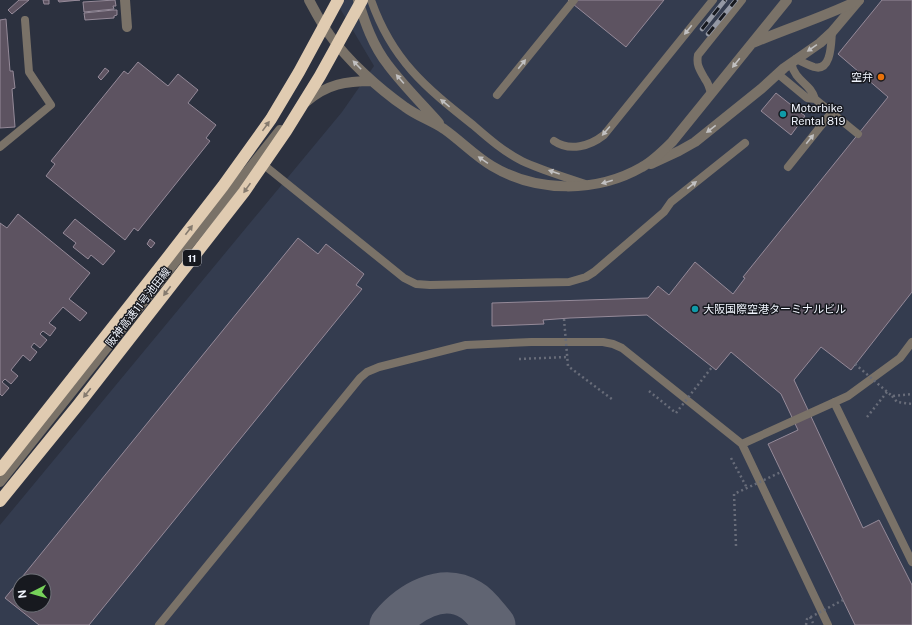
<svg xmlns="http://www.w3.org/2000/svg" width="912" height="625" viewBox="0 0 912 625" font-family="'Public Sans','Noto Sans JP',sans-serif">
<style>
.built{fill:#343c4f;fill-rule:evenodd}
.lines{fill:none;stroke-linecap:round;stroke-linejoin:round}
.taxiway{stroke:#606472;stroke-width:41}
.building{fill:#5d5361;stroke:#958a99;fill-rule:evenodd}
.path{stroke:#686c79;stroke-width:2.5;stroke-dasharray:2 3;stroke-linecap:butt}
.service{stroke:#7a7268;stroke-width:8}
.minor{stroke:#7a7268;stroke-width:10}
.tertiary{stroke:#7a7268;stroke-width:10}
.rail-casing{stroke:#9498a4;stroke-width:4.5}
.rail{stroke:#17191f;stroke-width:3;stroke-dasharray:9;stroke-linecap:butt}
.path-bridge{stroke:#686c79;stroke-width:2.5;stroke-dasharray:2 3;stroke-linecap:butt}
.motorway-bridge{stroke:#e0cbb1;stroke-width:12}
.oneway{fill:#c1c0c1}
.oneway2{fill:#867b6f}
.food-dot{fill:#e8710a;stroke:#17191f;stroke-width:1.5}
.culture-dot{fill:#0f9aa8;stroke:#17191f;stroke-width:1.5}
.labels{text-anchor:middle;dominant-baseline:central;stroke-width:3;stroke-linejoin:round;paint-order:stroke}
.shield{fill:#17191f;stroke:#afb2ba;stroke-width:1}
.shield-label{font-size:10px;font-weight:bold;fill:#f0f4fd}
.poi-label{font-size:11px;fill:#f0f4fd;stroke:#17191f;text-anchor:start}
.street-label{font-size:11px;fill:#f0f4fd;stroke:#17191f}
</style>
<rect width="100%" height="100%" fill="#2c313f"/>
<!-- built -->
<path class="built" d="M335,0H912V625H0V525L342,112L374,66ZM20,581H44V605H20Z"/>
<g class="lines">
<!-- taxiway -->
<path class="taxiway" d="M390,625C409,602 442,582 471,600C480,605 488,617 495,625"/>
</g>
<!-- building -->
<path class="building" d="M19,0H29L12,14L8,10Z
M43,0H49V4H44Z
M58,0H80L59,2Z
M115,0L116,6H113L114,9L84,12L83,2Z
M568,0H664L626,47Z
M882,0H912V292L851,370L821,347L794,380L863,528L879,520L912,585V625H855L768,444L798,430L781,394L731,352L716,370L647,315L570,318L543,320L544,324L492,326V303L648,298L658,286L669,295L695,262L733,294L745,278L743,277L888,97L838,54Z
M113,10H117V15L114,16V18L85,20L84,13Z
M6,19L10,71H13L15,88L12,89L15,127L0,128V20Z
M138,62L168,86L178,74L198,90L188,103L216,125L206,138L210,141L138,231L134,228L125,240L46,176L55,164L51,161L124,71L128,74Z
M105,68L109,71L101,80L98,77Z
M776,93L805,116L791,135L761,111Z
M18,214L90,273L69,299L87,313L80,321L63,307L49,323L56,328L50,336L43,331L40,334L47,340L40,348L34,343L31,347L37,352L30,361L23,355L11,370L18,376L11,384L5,379L2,382L9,388L2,396L0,394V223L7,228Z
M75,219L115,251L103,265L91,255L88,259L73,247L76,243L63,233Z
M298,238L318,254L326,244L364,274L356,285L362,289L89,625H39L5,598ZM20,581H44V605H20Z
M150,239L155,243L151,248L147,244Z"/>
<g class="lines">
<!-- path -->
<path class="path" d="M519,359L567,357
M649,391L676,413
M892,396L897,402L912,404
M867,417L887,392
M731,458L747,488
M810,617L813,623"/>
<!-- service -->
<path class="service" d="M371,0C392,60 425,87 473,125C488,138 504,152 522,161C543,171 566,177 588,185
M796,59C802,62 808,65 814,67C832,72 831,42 832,32
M791,63C796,83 810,82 815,99L858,134
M778,74L807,98L815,99
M711,94C710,89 708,83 705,79C700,70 696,65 698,55L742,0
M497,95L574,0
M554,141C570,152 590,146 604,135L713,0
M0,147L51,105L29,72L25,20
M259,161L404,278L416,284L430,285L569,282L586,277L594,272L664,212L671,202L745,143
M788,167L832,112
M834,402L912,562
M742,444L828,625
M159,625L360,378L367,372L379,367L466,345L531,342H603L613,344L622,348L742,444L848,396L900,358L912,342"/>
<!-- minor -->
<path class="minor" d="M125,0L127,27
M651,164L679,151L695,142L761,89L784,68L820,43L832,32L859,0"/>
<!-- tertiary -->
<path class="tertiary" d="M309,0C315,11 321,23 329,34C347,60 379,89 405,107C417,116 432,121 444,129C461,141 475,156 492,166C537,193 597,193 642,167C653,161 663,151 672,142L787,0
M358,0C365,23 373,46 388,65C403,85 422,104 439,123
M753,43C788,28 824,17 859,0
M306,102C327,84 346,81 372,81
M0,482L280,130"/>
<defs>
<path id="rail" d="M702,29L725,0
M708,34L736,0"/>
</defs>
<!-- rail casing -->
<use href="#rail" class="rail-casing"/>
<!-- rail -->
<use href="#rail" class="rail"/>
<!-- path-bridge -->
<path class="path-bridge" d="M564,319L568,366L613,400
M855,364L892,396L912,394
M676,413L712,367
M736,546L734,494L781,472
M806,625L807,619L843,600"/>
<!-- motorway-bridge -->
<path class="motorway-bridge" d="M0,470L168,257L223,186L271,119L299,72L338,0
M0,501L78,405L244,192L286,131L320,76L362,0"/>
</g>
<!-- one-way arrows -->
<defs><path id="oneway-solid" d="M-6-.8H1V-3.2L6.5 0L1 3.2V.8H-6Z"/></defs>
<g class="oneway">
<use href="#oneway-solid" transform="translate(688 30) rotate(129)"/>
<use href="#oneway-solid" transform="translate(812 48) rotate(145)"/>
<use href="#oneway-solid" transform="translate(736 63) rotate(129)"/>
<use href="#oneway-solid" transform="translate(522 64) rotate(-51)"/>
<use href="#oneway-solid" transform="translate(357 65) rotate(-134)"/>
<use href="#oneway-solid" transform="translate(400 79) rotate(-131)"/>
<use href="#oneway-solid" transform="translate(445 103) rotate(-141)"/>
<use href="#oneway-solid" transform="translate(711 129) rotate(142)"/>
<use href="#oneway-solid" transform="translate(606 131) rotate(131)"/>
<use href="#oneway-solid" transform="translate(810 139) rotate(-51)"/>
<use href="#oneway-solid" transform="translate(483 160) rotate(-146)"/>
<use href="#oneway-solid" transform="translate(554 172) rotate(-161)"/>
<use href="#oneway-solid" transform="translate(607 182) rotate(164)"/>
<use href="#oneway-solid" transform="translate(692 185) rotate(-38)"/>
</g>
<g class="oneway2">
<use href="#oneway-solid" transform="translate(266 126) rotate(-54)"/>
<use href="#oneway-solid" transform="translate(247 188) rotate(125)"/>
<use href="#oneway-solid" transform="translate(189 230) rotate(-53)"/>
<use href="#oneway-solid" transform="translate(167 291) rotate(127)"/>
<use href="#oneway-solid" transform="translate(87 393) rotate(128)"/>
</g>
<!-- markers -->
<circle class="food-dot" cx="881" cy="77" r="4"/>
<g class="culture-dot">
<circle cx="783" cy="114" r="4"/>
<circle cx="695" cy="309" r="4"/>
</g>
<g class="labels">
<!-- shield labels -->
<rect class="shield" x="183" y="250" width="18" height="16" rx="3"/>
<g class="shield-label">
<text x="192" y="258">11</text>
</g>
<!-- poi labels -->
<g class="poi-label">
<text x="873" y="77" text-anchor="end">空弁</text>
<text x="791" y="108">Motorbike<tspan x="791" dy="13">Rental 819</tspan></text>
<text x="703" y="309">大阪国際空港ターミナルビル</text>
</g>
<!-- street labels -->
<g class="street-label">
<text transform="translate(138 307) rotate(-52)">阪神高速11号池田線</text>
</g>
</g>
<!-- north arrow -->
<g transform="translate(32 593) rotate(264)"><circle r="19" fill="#17191f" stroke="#6e7178"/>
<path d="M0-3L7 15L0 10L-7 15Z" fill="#76d25a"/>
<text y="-6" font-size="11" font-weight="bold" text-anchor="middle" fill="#f0f4fd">N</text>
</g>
</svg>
